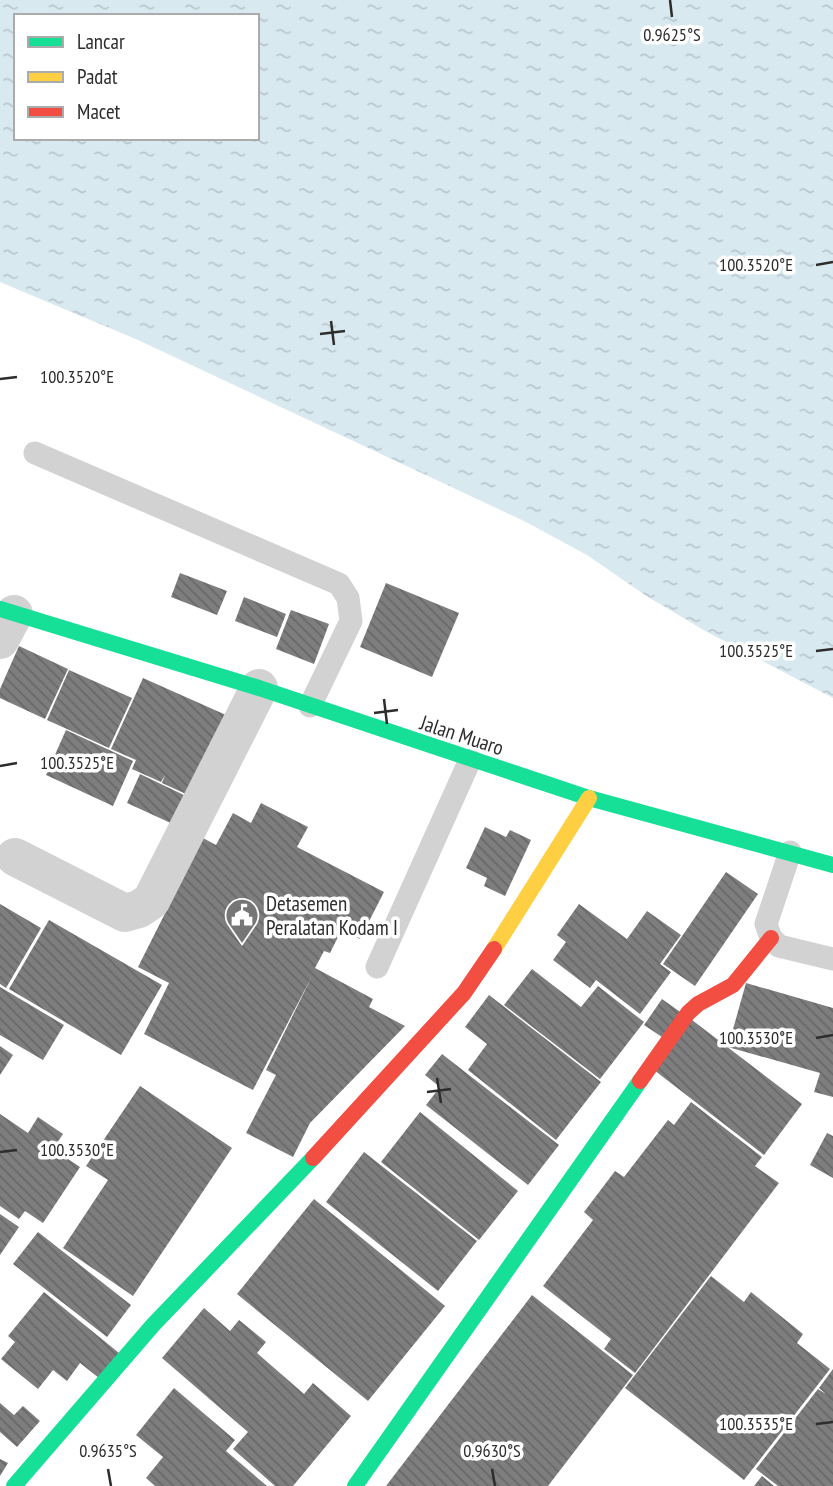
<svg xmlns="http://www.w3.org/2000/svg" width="833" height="1486" viewBox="0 0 833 1486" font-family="'PT Sans Narrow',sans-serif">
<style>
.water{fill:url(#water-ripples);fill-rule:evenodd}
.building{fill:url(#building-back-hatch)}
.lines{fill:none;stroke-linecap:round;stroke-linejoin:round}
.lane{stroke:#d2d2d2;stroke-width:23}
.street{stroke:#d2d2d2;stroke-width:38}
.fast{stroke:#16e098;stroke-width:16}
.slow{stroke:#ffcf43;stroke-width:16}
.jam{stroke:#f24e42;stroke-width:16}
.ticks{fill:none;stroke:#2d2d2d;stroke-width:2.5}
.labels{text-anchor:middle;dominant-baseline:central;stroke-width:7;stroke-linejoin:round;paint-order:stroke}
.street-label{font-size:21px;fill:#2d2d2d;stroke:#fff}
.poi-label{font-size:21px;fill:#2d2d2d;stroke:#fff;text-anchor:start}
.ticks-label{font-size:18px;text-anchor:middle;fill:#2d2d2d;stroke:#fff;stroke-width:7;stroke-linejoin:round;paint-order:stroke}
</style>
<defs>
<pattern id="water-ripples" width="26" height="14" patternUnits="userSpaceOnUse" patternTransform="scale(1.75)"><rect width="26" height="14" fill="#d8e9f0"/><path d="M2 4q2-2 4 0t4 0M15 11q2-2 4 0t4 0" fill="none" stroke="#bac8ce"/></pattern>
<pattern id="building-back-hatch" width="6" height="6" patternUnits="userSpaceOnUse" patternTransform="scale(1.75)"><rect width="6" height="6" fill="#7e7e7e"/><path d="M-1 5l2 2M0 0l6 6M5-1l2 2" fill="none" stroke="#686868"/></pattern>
</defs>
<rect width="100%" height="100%" fill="#fff"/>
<!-- water -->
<path class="water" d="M0,0H833V698L707,632L648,597L587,555L526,522L138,340L0,282ZM16,16H257V138H16Z"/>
<!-- building -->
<path class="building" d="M180,573L227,591L217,615L171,597Z
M386,583L459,613L432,677L360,647Z
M244,597L286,614L277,637L235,621Z
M291,610L329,624L314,664L276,649Z
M19,646L68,669L45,719L0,698V689Z
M69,670L132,698L109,748L47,720Z
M143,678L235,719L199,800L162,783L165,775L161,782L132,769L136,760L111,749Z
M66,730L133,761L113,806L46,775Z
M140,774L188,797L175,825L127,803Z
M261,803L308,827L297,847L384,892L360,939L342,929L330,953L324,951L315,968L373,999L369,1007L405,1026L310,1123L293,1157L246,1133L276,1075L266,1070L312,976L253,1090L144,1034L169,983L138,967L203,838L216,845L233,813L251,823Z
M485,827L506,837L510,830L531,840L505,896L484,886L487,878L466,868Z
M726,872L758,894L695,986L663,964Z
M0,904L41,928L6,988L0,984Z
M579,904L627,939L647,911L681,935L660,964L671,972L640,1014L596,980L590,988L553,960L566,942L557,935Z
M49,920L162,985L121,1055L9,989Z
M532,969L581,1007L598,986L644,1022L600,1079L504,1005Z
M746,983L833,1008V1097L814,1092L820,1073L728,1047Z
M0,987L64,1025L43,1060L0,1035Z
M489,995L601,1082L556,1140L468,1070L487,1044L465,1027Z
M662,999L683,1014L665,1039L644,1025Z
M692,1020L802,1104L764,1155L654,1070Z
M0,1046L13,1055L0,1075Z
M442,1054L559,1145L528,1185L426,1105L440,1087L425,1075Z
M140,1086L232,1148L133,1296L63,1248L108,1180L86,1166Z
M691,1102L762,1157L755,1166L779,1183L635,1373L604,1349L611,1339L543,1286L593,1220L584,1212L615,1171L624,1177L668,1120L674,1125Z
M420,1112L518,1191L479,1240L381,1162Z
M0,1114L28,1133L38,1117L63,1134L53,1149L80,1167L43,1223L25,1211L19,1219L0,1206Z
M827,1133L833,1136V1178L810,1165Z
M364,1152L477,1241L438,1291L326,1202Z
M314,1199L445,1306L368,1401L237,1294Z
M0,1214L19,1227L0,1255Z
M38,1232L131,1305L107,1337L13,1264Z
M711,1276L744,1302L751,1292L803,1334L797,1343L830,1369L744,1480L625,1388Z
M44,1292L119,1353L99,1378L80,1363L67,1381L53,1370L38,1389L1,1359L15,1342L8,1336Z
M532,1295L633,1375L548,1486H386Z
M204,1308L230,1331L239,1320L266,1342L257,1353L304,1394L313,1383L351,1416L293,1486H275L233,1449L248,1432L162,1358Z
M833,1369V1486H778L756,1469L818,1389L826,1394L819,1388Z
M174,1388L235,1440L226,1451L267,1486H155L146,1478L163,1457L136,1435Z
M0,1403L14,1415L23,1406L40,1421L17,1447L0,1432Z
M0,1459L8,1463L0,1476Z
M762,1476L774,1486H754Z"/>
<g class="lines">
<!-- lane -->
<path class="lane" d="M35,453L339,584L348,598L351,621L310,706
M790,852L766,924L771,938L779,946L833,959
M377,967L470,760"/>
<!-- street -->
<path class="street" d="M0,640L14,614
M15,857L125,913L139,909L151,901L259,688"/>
<!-- fast -->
<path class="fast" d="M0,609L259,688L589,798L833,865
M14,1486L153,1325L313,1158
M355,1486L640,1081"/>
<!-- slow -->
<path class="slow" d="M494,949L589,798"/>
<!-- jam -->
<path class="jam" d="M640,1081L688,1013L698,1004L733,985L771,938
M313,1158L464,993L494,949"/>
</g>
<!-- ticks -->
<path class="ticks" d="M670,0L672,17M816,265L833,262M331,321L334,345M320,334L345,331M0,379L17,377M816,651L833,649M384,699L387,724M374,713L398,710M0,766L17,763M816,1038L833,1035M437,1078L441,1103M427,1092L451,1089M0,1152L17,1150M816,1424L833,1422M108,1469L111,1486M492,1469L495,1486"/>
<!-- icons -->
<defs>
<symbol id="civic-pin" viewBox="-11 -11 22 30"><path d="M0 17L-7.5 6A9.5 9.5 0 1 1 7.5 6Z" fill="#767676" stroke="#fff"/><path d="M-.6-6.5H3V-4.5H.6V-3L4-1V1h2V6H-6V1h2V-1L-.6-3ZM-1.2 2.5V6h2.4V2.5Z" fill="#fff"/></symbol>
</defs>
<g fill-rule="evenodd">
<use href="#civic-pin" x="223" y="896" width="38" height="52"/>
</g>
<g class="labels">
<!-- street labels -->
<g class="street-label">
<text transform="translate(462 735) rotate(18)">Jalan Muaro</text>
</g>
<!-- poi labels -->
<g class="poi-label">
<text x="266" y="903">Detasemen<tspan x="266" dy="24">Peralatan Kodam I</tspan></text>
</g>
</g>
<g class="ticks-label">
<text x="672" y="41">0.9625°S</text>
<text x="756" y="271">100.3520°E</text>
<text x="77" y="383">100.3520°E</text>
<text x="756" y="657">100.3525°E</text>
<text x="77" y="769">100.3525°E</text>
<text x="756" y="1044">100.3530°E</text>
<text x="77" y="1156">100.3530°E</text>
<text x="756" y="1430">100.3535°E</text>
<text x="108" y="1457">0.9635°S</text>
<text x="492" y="1457">0.9630°S</text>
</g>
<!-- legend -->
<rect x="14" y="14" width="245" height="126" fill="#ffffff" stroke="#ababab" stroke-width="2"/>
<rect x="28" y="37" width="35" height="10" fill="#16e098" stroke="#ababab" stroke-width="2"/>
<text x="77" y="49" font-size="21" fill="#2d2d2d">Lancar</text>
<rect x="28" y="72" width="35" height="10" fill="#ffcf43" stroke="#ababab" stroke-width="2"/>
<text x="77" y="84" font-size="21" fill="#2d2d2d">Padat</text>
<rect x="28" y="107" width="35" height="10" fill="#f24e42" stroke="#ababab" stroke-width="2"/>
<text x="77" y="119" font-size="21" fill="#2d2d2d">Macet</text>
</svg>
